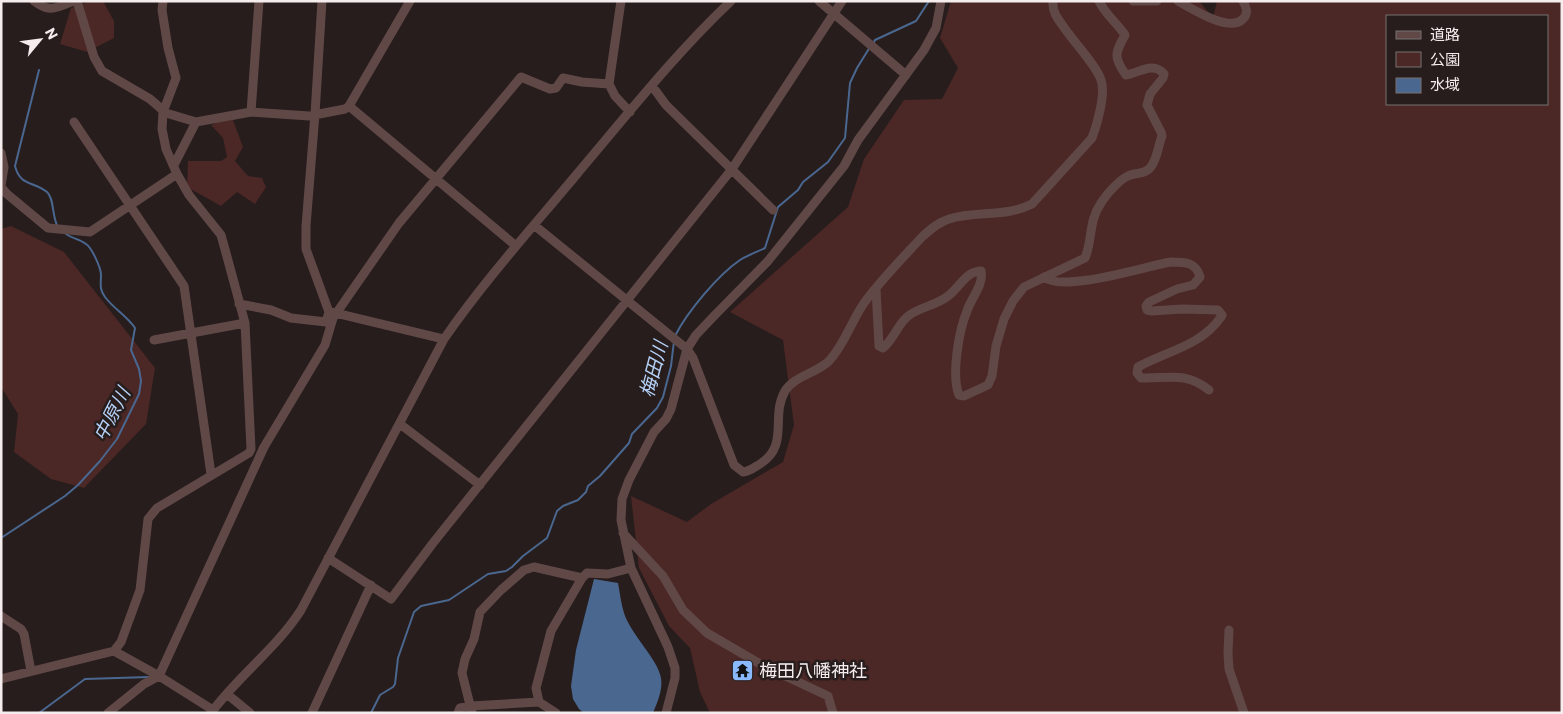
<svg xmlns="http://www.w3.org/2000/svg" width="1563" height="714" viewBox="0 0 1563 714" font-family="Commissioner,'Noto Sans JP',sans-serif">
<style>
.green{fill:#4b2726;fill-rule:evenodd}
.water{fill:#4a6790}
.lines{fill:none;stroke-linecap:round;stroke-linejoin:round}
.stream{stroke:#4a6790;stroke-width:2}
.minor{stroke:#604847;stroke-width:9}
.labels{text-anchor:middle;dominant-baseline:central;stroke-width:5;stroke-linejoin:round;paint-order:stroke}
.poi-label{font-size:18px;fill:#f5eded;stroke:#271d1c;text-anchor:start}
.water-label{font-size:19px;font-style:italic;fill:#b5d1f8;stroke:#271d1c}
</style>
<rect width="100%" height="100%" fill="#271d1c"/>
<!-- green -->
<path class="green" d="M91,1H103L114,21V38L87,52L60,44L71,8Z
M951,1H1199L1213,18L1217,1H1562V713H710L700,692L690,648L669,626L639,568L631,496L687,522L711,504L783,462L794,425L783,340L730,312L848,207L864,159L904,100L942,99L958,68L940,38ZM1387,16H1547V104H1387Z
M233,120L243,147L235,161L248,176L262,178L266,187L255,204L237,192L221,206L187,187L188,161H221L227,157L223,138L211,125L221,121Z
M11,226L64,252L155,368L146,424L84,488L51,479L14,452L18,414L1,387V229Z"/>
<!-- water -->
<path class="water" d="M594,579L618,583C620,593 621,604 624,613C631,635 658,659 661,678C663,690 657,703 653,713H584L579,709L573,699L571,686L576,650Z"/>
<g class="lines">
<!-- stream -->
<path class="stream" d="M873,44L875,40L916,21L929,1
M39,70L15,166C20,186 33,181 47,192C54,198 52,215 57,225
M675,336C687,312 718,275 740,260C748,255 757,252 765,248L778,207L798,190L803,182L828,162L845,138L850,83L857,68L870,47
M1,538L65,496L78,485L100,461L117,439L139,394L141,381L139,369L131,350L135,328C127,316 114,309 105,297C99,289 101,284 101,275C101,268 92,248 86,244C80,239 73,239 66,234
M39,713L85,679L149,677
M371,713L380,695L393,687L395,684L398,658L414,612L421,606L449,600L488,574L506,571L512,567L523,556L547,538L557,511L563,506L578,500L586,492L588,486L600,476L629,443L632,434L657,408L663,397L671,366L674,341"/>
<!-- minor -->
<path class="minor" d="M34,1C51,14 56,7 74,1
M77,1L94,57L102,71L150,99L166,113L196,122L251,112L309,116L345,109L349,106L410,1
M322,1L315,114L306,226V249L329,312
M621,1L609,84L615,96L630,112
M819,1L906,75
M1133,1H1157
M1178,1C1193,9 1229,33 1243,19C1249,13 1246,7 1243,1
M651,87L655,90L666,105L773,210
M349,106L516,246
M251,112L259,1
M74,122L184,286L211,474
M1,153L4,167L1,186
M174,165L196,122
M1,187L7,194L48,228L90,232L177,174
M534,225L687,349L693,358L734,465L743,472C749,472 755,467 760,464C790,445 770,417 785,391C794,376 817,373 829,361C846,343 852,318 867,299C884,277 904,256 923,236C931,229 939,222 949,219C976,210 1004,218 1032,204L1092,138C1097,125 1106,94 1101,80C1097,66 1072,40 1063,26C1057,18 1052,11 1053,1
M1044,277C1062,293 1146,266 1171,262C1185,262 1196,262 1200,277L1193,285L1177,289L1149,302L1146,306L1147,310L1152,311L1182,309L1218,310L1222,315L1221,317C1201,346 1167,351 1138,367L1137,373L1141,378C1168,379 1185,371 1209,390
M876,289L879,346L883,348C893,340 897,326 907,317C918,307 936,306 948,296C959,288 966,271 981,271C984,285 971,298 967,311C959,330 951,375 959,395L964,396L988,385L992,376L996,346L1004,319L1013,301L1024,287L1085,258C1093,239 1088,222 1101,203C1106,195 1119,180 1128,176C1135,172 1144,175 1150,168C1157,161 1158,146 1162,136L1161,132L1147,105L1150,94L1163,78L1164,74C1153,61 1139,73 1126,75C1113,57 1115,53 1125,35C1117,23 1105,14 1099,1
M239,304L271,310L291,318L326,322L329,312L336,313L444,339
M154,340L245,323
M400,424L480,485
M623,533L663,576L683,610L707,633L762,665L828,696L833,713
M328,558L391,599L433,543L732,169L842,1
M1,616L21,629L24,634L31,671
M1229,630L1228,653L1229,669L1244,713
M114,651L159,676L213,710
M1,679L114,651L121,642L140,590L148,519L157,508L249,453L251,449L245,323L226,253L221,235L189,195L177,174L166,149L162,129L163,112L176,78L168,48L162,10L163,1
M227,694L250,713
M539,702L536,688L551,631L582,578L587,573L608,574L631,568
M108,713L144,684L159,676L264,447L325,345L333,318L399,223L521,77L550,89L556,88L563,78L582,82L609,84
M211,713C238,676 276,649 301,610L444,339C484,281 532,228 577,174C627,115 675,54 731,1
M312,713L371,585
M458,713L460,708L471,706L539,702L556,713
M472,713L462,673L465,659L474,639L480,612L501,590L524,570L534,567L582,578
M666,713L675,678V668L668,647L631,568L621,520L622,499L629,480L654,432L666,419L671,409L687,349L696,335L714,316L768,261L844,166L858,140L924,50L936,28L941,1"/>
</g>
<!-- icons -->
<defs>
<symbol id="temple-square" viewBox="-11 -11 22 22"><rect x="-9" y="-9" width="18" height="18" rx="4" fill="#8abafc" stroke="#271d1c"/><path d="M0-6L5-2H3V0L6.5 2.5H4V6H1.5V3h-3V6H-4V2.5H-6.5L-3 0V-2H-5Z" fill="#111"/></symbol>
</defs>
<g fill-rule="evenodd">
<use href="#temple-square" x="730" y="658" width="25" height="25"/>
</g>
<g class="labels">
<!-- poi labels -->
<g class="poi-label">
<text x="759" y="670">梅田八幡神社</text>
</g>
<!-- water labels -->
<g class="water-label">
<text transform="translate(653 369) rotate(-75)">梅田川</text>
<text transform="translate(111 414) rotate(-63)">中原川</text>
</g>
</g>
<!-- border -->
<rect width="1563" height="714" fill="none" stroke="#f5eded" stroke-width="5"/>
<!-- legend -->
<rect x="1386" y="15" width="162" height="90" fill="#271d1c" stroke="#797070"/>
<rect x="1396" y="31" width="25" height="8" fill="#604847" stroke="#797070"/>
<text x="1430" y="40" font-size="15" fill="#f5eded">道路</text>
<rect x="1396" y="52" width="25" height="15" fill="#4b2726" stroke="#797070"/>
<text x="1430" y="65" font-size="15" fill="#f5eded">公園</text>
<rect x="1396" y="78" width="25" height="15" fill="#4a6790" stroke="#797070"/>
<text x="1430" y="90" font-size="15" fill="#f5eded">水域</text>
<!-- north arrow -->
<g transform="translate(40 40) rotate(61)" stroke="#271d1c" stroke-width="4" paint-order="stroke">
<path d="M0-4L9 19L0 12L-9 19Z" fill="#f5eded"/>
<text y="-8" font-size="14" font-weight="bold" text-anchor="middle" fill="#f5eded">N</text>
</g>
</svg>
